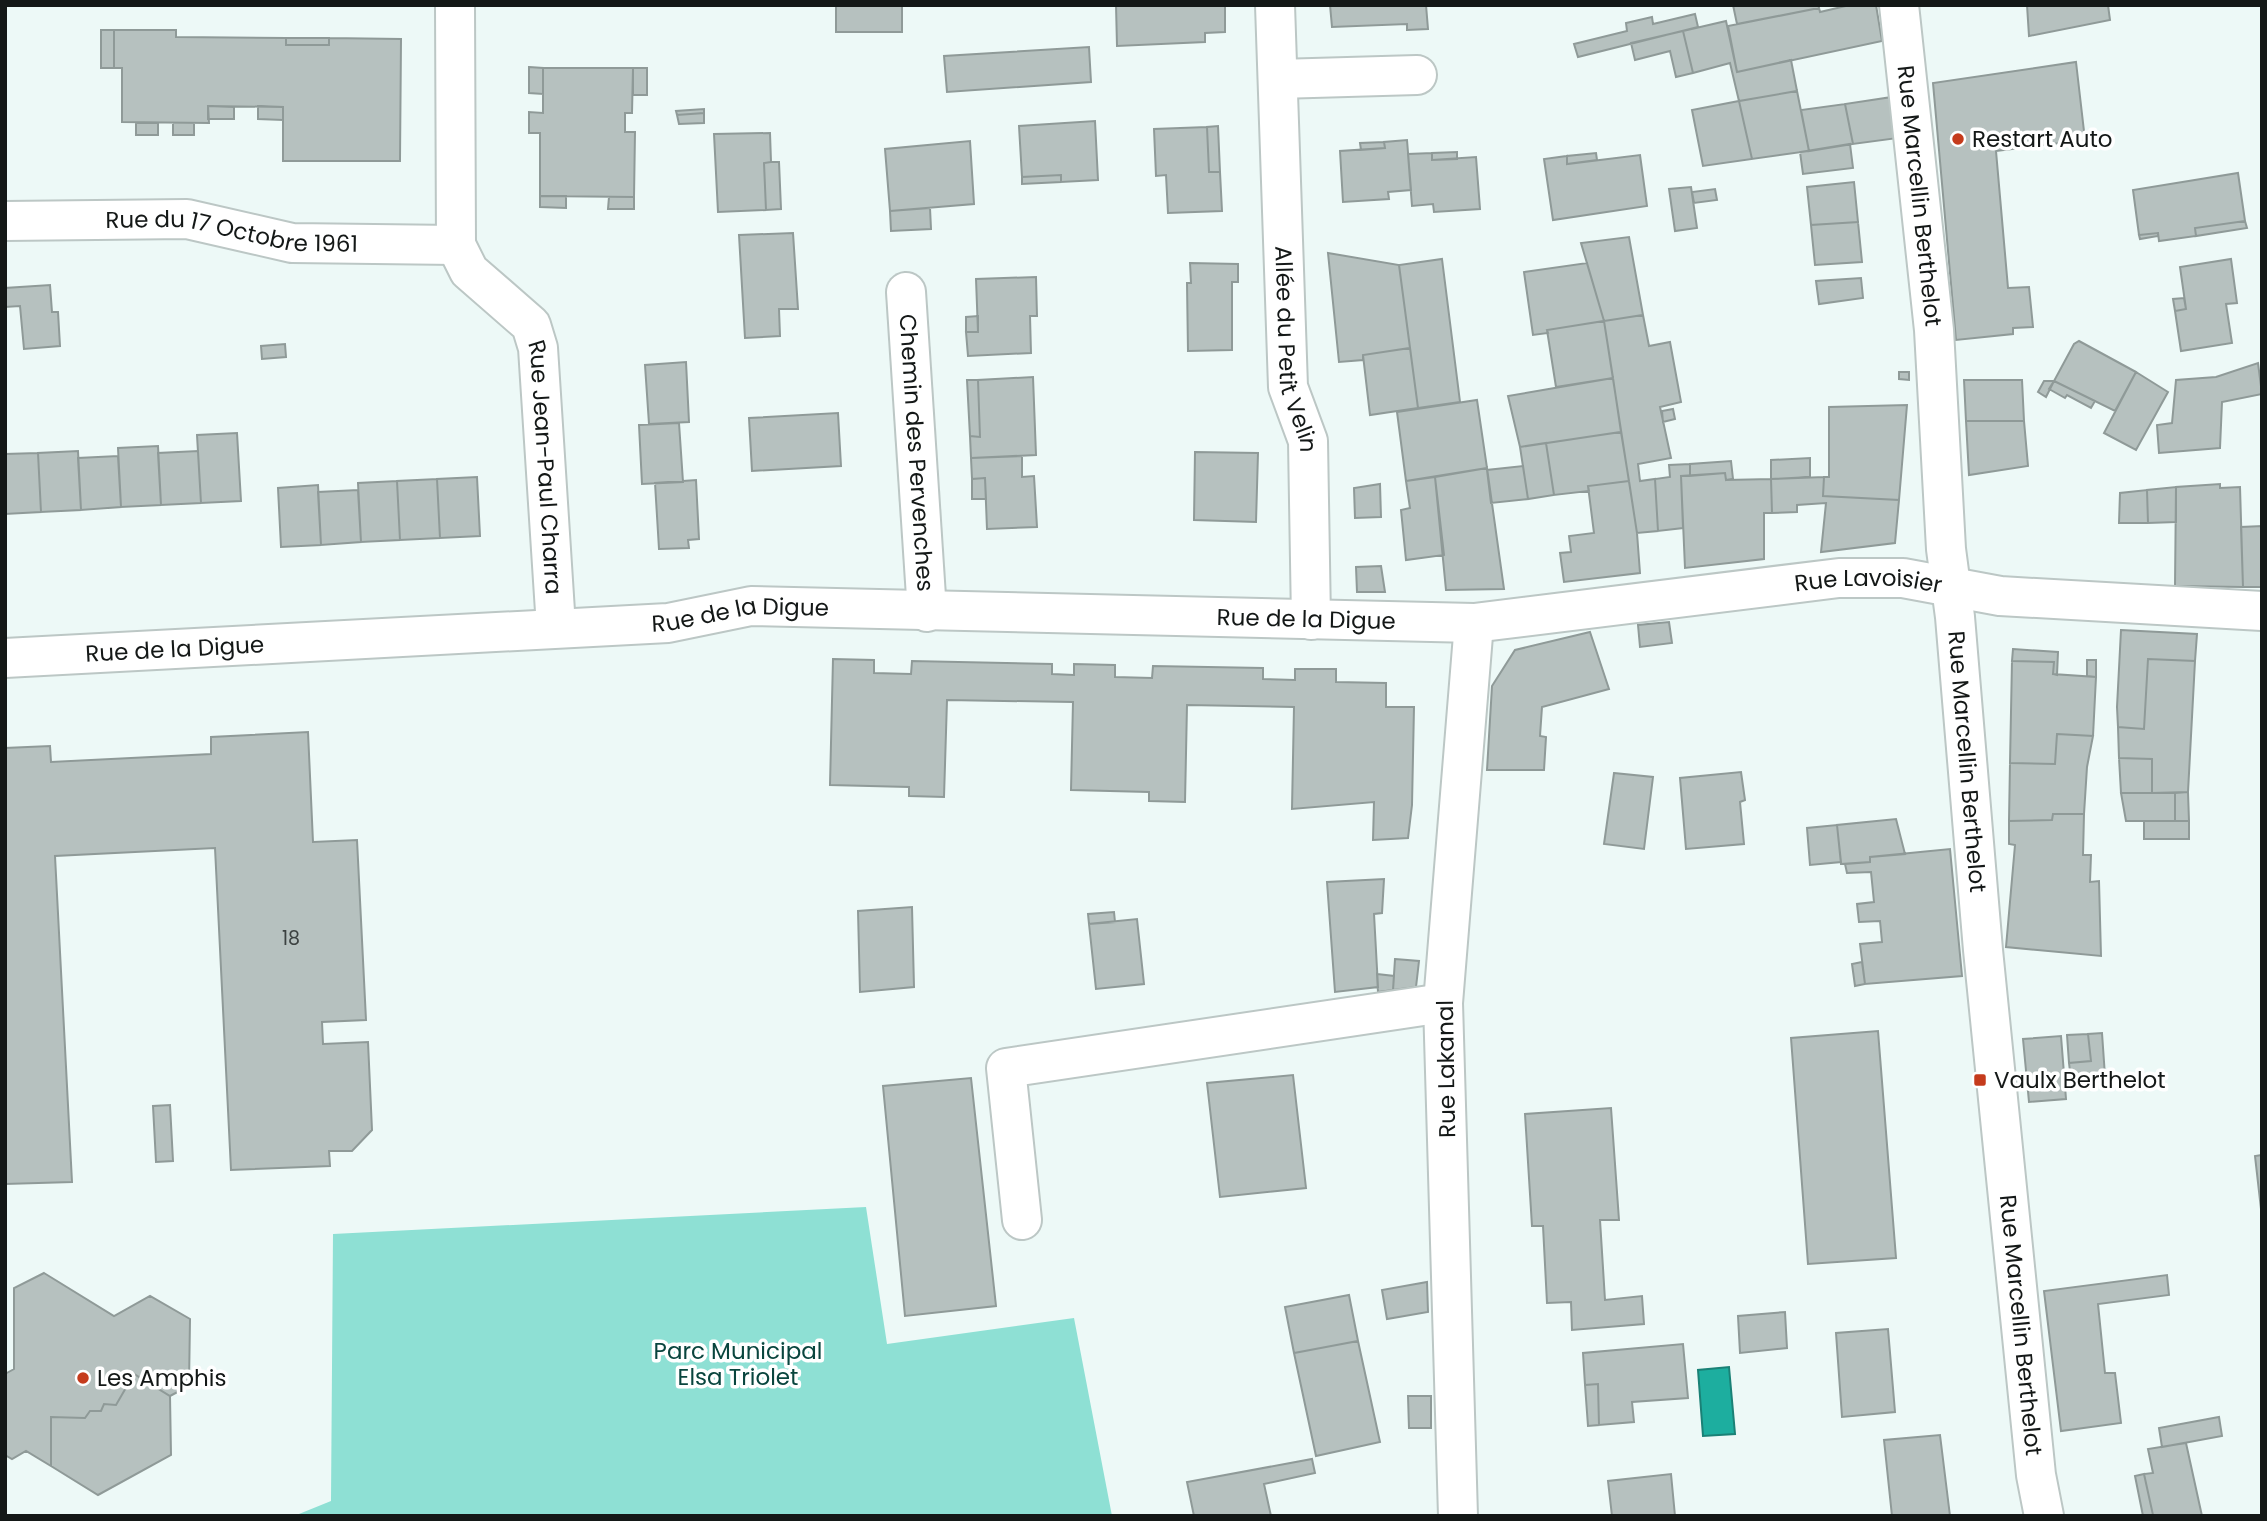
<svg xmlns="http://www.w3.org/2000/svg" width="2267" height="1521" viewBox="0 0 2267 1521" font-family="Poppins,sans-serif">
<style>
.green{fill:#8ee0d4}
.water{fill:#1dae9f;stroke:#1a8176;stroke-width:2}
.building{fill:#b6c1bf;stroke:#8f9a98;stroke-width:2}
.lines{fill:none;stroke-linecap:round;stroke-linejoin:round}
.minor-casing{stroke:#bcc7c5;stroke-width:42}
.minor{stroke:#fff;stroke-width:38}
.poi-dot{fill:#c53b1c;stroke:#fff;stroke-width:2.5}
.labels{text-anchor:middle;dominant-baseline:central;stroke-width:7;stroke-linejoin:round;paint-order:stroke}
.number-label{font-size:19px;fill:#3c4241}
.poi-label{font-size:23px;fill:#141817;stroke:#fff;text-anchor:start}
.street-label{font-size:23px;fill:#141817;stroke:#fff}
.park-label{font-size:23px;fill:#09453e;stroke:#fff}
</style>
<rect width="100%" height="100%" fill="#edf9f7"/>
<!-- green -->
<path class="green" d="M866,1207L887,1344L1074,1318L1112,1516H294L331,1501L333,1234Z"/>
<!-- water -->
<path class="water" d="M1729,1367L1735,1434L1703,1436L1698,1370Z"/>
<!-- building -->
<path class="building" d="M836,5H902V32H836Z
M1116,5H1225V32L1205,33V42L1117,46Z
M1330,5H1426L1428,29L1407,30V24L1332,27Z
M1733,5H1818L1819,8L1737,24Z
M1850,5H1876L1882,41L1737,72L1728,26L1819,8L1820,12Z
M2027,5H2108L2110,20L2029,36Z
M1695,14L1698,27L1578,57L1574,44L1627,31L1626,23L1652,17L1653,24Z
M1726,21L1737,72L1791,60L1797,91L1739,101L1730,63L1693,73L1683,31Z
M101,30H114V68H101Z
M114,30H176V37L286,38V45H329V38L401,39L400,161H283V107L208,106L209,123L122,122V68H114Z
M1683,31L1693,73L1676,77L1670,51L1635,60L1631,43Z
M286,38H329V45H286Z
M1089,47L1091,82L947,92L944,56Z
M2076,62L2085,140L1996,151L2008,288L2029,287L2033,327L2013,328V334L1956,340L1933,83Z
M529,67L543,68V94L529,93Z
M543,68H633L632,113H625V132H635L634,197L540,196V133H529V112L543,113Z
M633,68H647V95H633Z
M1797,91L1809,151L1752,159L1739,101Z
M1892,97L1898,138L1853,144L1845,104Z
M1739,101L1752,159L1703,166L1692,110Z
M1845,104L1853,144L1809,151L1801,110Z
M208,106L234,107V119H208Z
M258,106L283,107V120L258,119Z
M704,109V113L677,115L676,111Z
M704,113V123L679,124L677,115Z
M1095,121L1098,180L1061,182V175L1022,177L1019,126Z
M136,123H158V135H136Z
M173,123H194V135H173Z
M1218,126L1220,172H1209L1207,127Z
M1207,127L1209,172H1220L1222,211L1168,213L1166,175L1156,176L1154,129Z
M770,133L771,162L764,163L766,210L718,212L714,134Z
M1407,140L1411,190L1388,192L1389,199L1343,202L1340,151L1385,148L1384,142Z
M970,141L974,204L890,211L885,149Z
M1384,142L1385,148L1361,150L1360,143Z
M1850,144L1853,168L1803,174L1800,152Z
M1457,152V159L1432,160V153Z
M1432,153V160L1476,157L1480,209L1434,212L1433,204L1412,206L1408,154Z
M1596,153L1597,160L1567,164V156Z
M1640,155L1647,206L1553,220L1544,159L1567,156V164Z
M771,162H779L781,209L766,210L764,163Z
M2238,173L2245,221L2195,228L2196,236L2159,241L2158,233L2139,235L2133,190Z
M1061,175V182L1022,184V177Z
M1854,182L1858,222L1811,225L1807,187Z
M1691,187L1697,228L1675,231L1669,189Z
M1715,189L1717,200L1694,203L1692,192Z
M540,196H566V208L540,207Z
M609,197H634V209H608Z
M930,208L931,229L891,231L890,211Z
M2245,221L2247,228L2196,236L2195,228Z
M1858,222L1862,262L1815,265L1811,225Z
M793,233L798,309H779L780,336L745,338L739,235Z
M2158,233V236L2140,239L2139,235Z
M1629,237L1643,315L1604,321L1581,243Z
M1328,253L1399,265L1410,348L1363,355V360L1339,362Z
M1442,259L1460,402L1418,408L1399,265Z
M2231,259L2237,303L2226,304L2232,343L2181,351L2175,311L2186,309L2180,267Z
M1190,263L1238,264V282H1232V350L1188,351L1187,283H1191Z
M1587,263L1604,321L1547,330L1548,333L1533,335L1524,272Z
M1036,277L1037,316H1030L1031,353L968,356L966,332H978L976,279Z
M1861,278L1863,298L1819,304L1816,281Z
M50,285L52,312H58L60,346L24,349L20,306L5,307V288Z
M2184,298L2186,309L2175,311L2173,299Z
M1643,315L1649,346L1670,342L1681,402L1660,407L1671,458L1638,464L1640,481L1655,479L1658,531L1637,533L1604,321Z
M978,316V332H966V317Z
M1604,321L1613,378L1556,387L1547,330Z
M2079,341L2136,372L2115,411L2054,381L2074,344Z
M285,344L286,357L262,359L261,346Z
M1410,348L1418,408L1370,415L1363,355Z
M686,362L689,422L649,424L645,365Z
M2258,363L2262,394L2222,402L2220,448L2159,453L2157,425L2172,423L2176,380L2216,377Z
M1899,372H1909V380L1899,379Z
M2136,372L2168,392L2136,450L2104,433Z
M1033,377L1036,455L971,458L970,436L980,437L978,380Z
M1613,378L1621,432L1520,447L1508,396Z
M967,380H978L980,437L970,436Z
M1964,380H2022L2024,421H1966Z
M2044,381H2054L2046,397L2038,392Z
M2054,381L2095,401L2091,408L2067,395L2065,398L2049,389Z
M1477,400L1487,468L1406,481L1397,412Z
M1907,405L1899,500L1823,496L1824,477H1829V407Z
M1673,409L1675,419L1663,422L1662,411Z
M838,413L841,466L752,471L749,418Z
M1966,421H2024L2028,466L1969,475Z
M679,423L683,482L642,484L639,425Z
M1621,432L1629,481L1588,486L1589,491L1554,495L1546,443Z
M237,433L241,501L201,503L197,435Z
M1546,443L1554,495L1528,499L1520,447Z
M158,446L161,505L121,507L118,448Z
M78,451L81,510L41,512L38,453Z
M198,451L201,503L161,505L158,453Z
M1195,452L1258,453L1256,522L1194,520Z
M38,453L41,512L5,514V454Z
M118,456L121,507L81,510L78,458Z
M1022,456V477L1034,476L1037,527L987,529L985,478L972,479L971,458Z
M1810,458V477L1771,479V460Z
M1731,461L1733,479L1726,480L1725,473L1690,476V464Z
M1690,464V476H1681L1683,528L1658,531L1655,479L1670,477L1669,465Z
M1523,466L1528,499L1491,503L1487,470Z
M1487,468L1504,589L1446,590L1435,477Z
M1725,473L1726,480L1771,479L1772,513H1764V559L1685,568L1681,476Z
M477,477L480,536L440,538L437,479Z
M1435,477L1444,555L1406,560L1401,510L1410,508L1406,481Z
M1824,477L1823,496L1899,500L1895,543L1821,552L1826,503L1797,505V512L1772,513L1771,479Z
M985,478L986,499H972V479Z
M437,479L440,538L400,540L397,481Z
M696,480L699,539L688,540L689,548L659,549L655,483Z
M397,481L400,540L361,542L358,483Z
M1629,481L1637,533L1640,573L1564,582L1560,553L1571,552L1569,536L1594,533L1588,486Z
M1380,484L1381,517L1355,518L1354,488Z
M2220,484V488L2240,487L2243,587L2175,586L2176,487Z
M318,485L321,545L281,547L278,488Z
M2176,487V522L2148,523L2147,490Z
M358,490L361,542L321,545L318,492Z
M2147,490L2148,523H2119L2120,493Z
M2262,526V587H2243L2241,527Z
M1381,566L1385,592H1357L1356,567Z
M1669,622L1672,643L1640,647L1638,625Z
M2121,630L2197,634L2195,661L2148,659L2144,729L2118,727L2117,707Z
M1590,632L1609,689L1542,707L1540,736L1546,737L1544,770H1487L1492,686L1515,650Z
M2013,649L2058,652L2057,675L2053,674L2054,662L2012,661Z
M833,659L874,660V673L911,674L912,661L1052,664V674L1074,675V664L1115,665V677L1152,678L1153,666L1263,668V679L1295,680V669H1336V682L1386,683V707H1414L1412,805L1408,838L1373,840L1374,802L1292,809L1294,707L1187,705L1185,802L1149,801V792L1071,790L1073,702L947,700L944,797L909,796V787L830,785Z
M2148,659L2195,661L2188,792L2152,793V759L2119,758L2118,727L2144,729Z
M2087,660H2096V677L2087,676Z
M2012,661L2054,662L2053,674L2096,677L2093,736L2057,734L2055,764L2010,763Z
M308,732L313,842L357,840L366,1020L322,1022L323,1044L368,1042L372,1130L352,1151H329L330,1166L231,1170L215,848L55,856L72,1182L5,1184V748L50,746L51,762L211,754V737Z
M2057,734L2093,736L2087,767L2084,814H2053L2052,820L2009,821L2010,763L2055,764Z
M2119,758L2152,759V793H2121Z
M1741,772L1745,800L1740,802L1744,844L1686,849L1680,778Z
M1614,773L1653,777L1644,849L1604,844Z
M2188,792L2189,821H2175V793Z
M2121,793H2175V821H2126Z
M2053,814H2084L2083,855H2091L2090,882L2099,881L2101,956L2006,947L2015,845L2009,844V821L2052,820Z
M1896,819L1905,854L1870,857V862L1841,864L1837,825Z
M2144,821H2189V839H2144Z
M1837,825L1841,862L1810,865L1807,828Z
M1950,849L1962,976L1865,984L1860,944L1882,942L1880,921L1859,922L1857,904L1874,902L1871,872L1847,873L1845,864L1870,862V857Z
M1384,879L1382,913L1374,914L1378,987L1335,992L1327,882Z
M912,907L914,987L860,992L858,911Z
M1114,912L1115,922L1089,924L1088,914Z
M1137,919L1144,984L1096,989L1089,924Z
M1395,959L1419,961L1416,987L1393,990Z
M1862,962L1865,984L1855,986L1852,964Z
M1377,974L1394,976L1393,990L1378,992Z
M1878,1031L1896,1258L1808,1264L1791,1038Z
M2102,1033L2105,1076L2071,1079L2069,1063L2091,1061L2088,1034Z
M2088,1034L2091,1061L2069,1063L2067,1035Z
M2061,1036L2066,1099L2029,1102L2023,1039Z
M1293,1075L1306,1188L1220,1197L1207,1083Z
M971,1078L996,1306L905,1316L883,1086Z
M170,1105L173,1161L156,1162L153,1106Z
M1611,1108L1619,1220H1600L1605,1300L1642,1296L1644,1324L1572,1330L1571,1302L1547,1303L1543,1226H1532L1525,1114Z
M2262,1155V1209H2261L2255,1156Z
M44,1273L114,1316L150,1296L190,1319L189,1386L170,1396L134,1374L116,1405L104,1404L101,1411H90L85,1418L51,1417V1466L26,1451L12,1459L5,1455V1374L14,1369V1288Z
M2167,1275L2169,1295L2098,1304L2105,1373H2115L2121,1423L2061,1431L2044,1291Z
M1427,1282L1428,1312L1387,1319L1382,1290Z
M1349,1295L1358,1341L1294,1353L1285,1307Z
M1785,1312L1787,1348L1740,1353L1738,1316Z
M1888,1329L1895,1412L1842,1417L1836,1333Z
M1358,1341L1380,1442L1316,1456L1294,1353Z
M1683,1344L1688,1398L1632,1402L1634,1422L1599,1425L1598,1384L1585,1385L1583,1353Z
M134,1374L170,1396L171,1455L98,1495L51,1466V1417L85,1418L90,1411H101L104,1404L116,1405Z
M1598,1384L1599,1425L1588,1426L1585,1385Z
M1408,1396H1431V1428H1409Z
M2219,1417L2222,1436L2162,1447L2159,1428Z
M1940,1435L1950,1516H1892L1884,1440Z
M2186,1443L2202,1516H2150L2153,1515L2144,1474L2153,1473L2148,1449Z
M1312,1459L1315,1473L1264,1484L1271,1516H1194L1187,1482Z
M1671,1474L1675,1516H1612L1608,1481Z
M2144,1474L2153,1515L2150,1516H2143L2135,1476Z"/>
<g class="lines">
<defs>
<g id="minor">
<path id="s1" d="M455,5L456,245L469,271L531,325L538,348L556,627"/>
<path id="s2" d="M1275,5L1288,387L1308,441L1311,620"/>
<path id="s3" d="M1899,5L1934,330L1946,549L1955,617L1983,950L2036,1475L2044,1516"/>
<path d="M1278,79L1417,75"/>
<path id="s4" d="M5,221L187,219L292,243L456,245"/>
<path id="s5" d="M906,292L927,612"/>
<path id="s6" d="M5,658L668,623L751,606L1474,623L1839,578H1903L2000,596L2262,611"/>
<path d="M1022,1220L1006,1068L1443,1003"/>
<path d="M1458,1516L1443,1003L1474,623"/>
</g>
</defs>
<!-- minor casing -->
<use href="#minor" class="minor-casing"/>
<!-- minor -->
<use href="#minor" class="minor"/>
</g>
<!-- markers -->
<g class="poi-dot">
<circle cx="1958" cy="139" r="7"/>
<rect x="1973" y="1073" width="14" height="14" rx="3.5"/>
<circle cx="83" cy="1378" r="7"/>
</g>
<g class="labels">
<!-- number labels -->
<g class="number-label">
<text x="291" y="938">18</text>
</g>
<!-- poi labels -->
<g class="poi-label">
<text x="1972" y="139">Restart Auto</text>
<text x="1994" y="1080">Vaulx Berthelot</text>
<text x="97" y="1378">Les Amphis</text>
</g>
<!-- street labels -->
<g class="street-label">
<text stroke="none"><textPath href="#s3" startOffset="192">Rue Marcellin Berthelot</textPath></text>
<text stroke="none"><textPath href="#s4" startOffset="228">Rue du 17 Octobre 1961</textPath></text>
<text stroke="none"><textPath href="#s2" startOffset="346">Allée du Petit Velin</textPath></text>
<text stroke="none"><textPath href="#s5" startOffset="161">Chemin des Pervenches</textPath></text>
<text stroke="none"><textPath href="#s1" startOffset="495">Rue Jean-Paul Charra</textPath></text>
<text stroke="none"><textPath href="#s6" startOffset="1869">Rue Lavoisier</textPath></text>
<text stroke="none"><textPath href="#s6" startOffset="737">Rue de la Digue</textPath></text>
<text stroke="none"><textPath href="#s6" startOffset="1304">Rue de la Digue</textPath></text>
<text stroke="none"><textPath href="#s6" startOffset="170">Rue de la Digue</textPath></text>
<text stroke="none"><textPath href="#s3" startOffset="760">Rue Marcellin Berthelot</textPath></text>
<text transform="translate(1446 1069) rotate(-91)">Rue Lakanal</text>
<text stroke="none"><textPath href="#s3" startOffset="1326">Rue Marcellin Berthelot</textPath></text>
</g>
<!-- park labels -->
<g class="park-label">
<text x="738" y="1351">Parc Municipal<tspan x="738" dy="26">Elsa Triolet</tspan></text>
</g>
</g>
<!-- border -->
<rect width="2267" height="1521" fill="none" stroke="#141817" stroke-width="14"/>
</svg>
